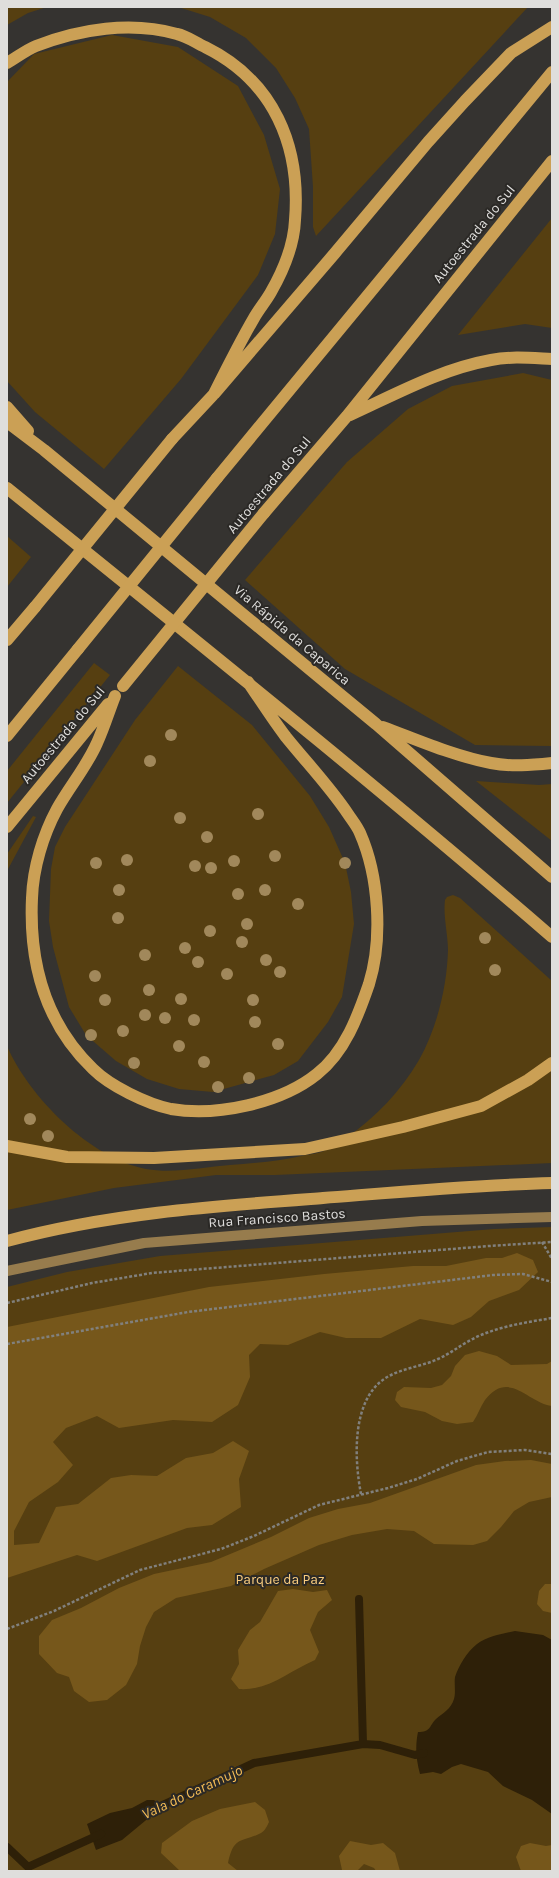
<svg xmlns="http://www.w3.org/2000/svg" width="559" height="1878" viewBox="0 0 559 1878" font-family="Karla,sans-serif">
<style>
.green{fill:#563f11}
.forest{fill:#76571b}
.water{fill:#2e2008}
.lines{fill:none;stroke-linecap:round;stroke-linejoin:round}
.stream{stroke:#2e2008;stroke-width:8}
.path{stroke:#81807d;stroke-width:2.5;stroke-dasharray:3 2;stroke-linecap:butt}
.secondary{stroke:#977c4d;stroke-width:10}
.highway{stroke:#cba055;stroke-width:12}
.highway-bridge{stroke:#cba055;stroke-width:12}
.tree{fill:#a1885b}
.labels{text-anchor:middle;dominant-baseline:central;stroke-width:4;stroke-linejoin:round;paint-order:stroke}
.street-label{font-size:14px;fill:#dfdedc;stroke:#2b2926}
.park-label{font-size:14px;fill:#facd7f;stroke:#2b2926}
.water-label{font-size:15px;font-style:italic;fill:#f6bd55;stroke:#2b2926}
</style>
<rect width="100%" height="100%" fill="#353330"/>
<!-- green -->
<path class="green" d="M7,7H47L28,13L7,25Z
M178,7H528L316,236L313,227V187L309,129L295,98L276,68L246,38L210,17Z
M112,35L178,47L238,86L264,135L280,189L275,234L258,275L181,379L104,469L35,412L7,381V82L34,54Z
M552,218V328L525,324L458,335Z
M523,373L552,380V746L475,745L345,669L245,580L347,462L408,409L452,386Z
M7,536L31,557L7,587Z
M94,663L110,675L7,803V771Z
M178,666L252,725L310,796L329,827L345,863L351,892L354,924L342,997L328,1022L298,1061L274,1075L213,1092L179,1089L147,1079L116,1061L86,1035L69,1007L53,947L49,921L51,869L55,847L65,827L135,720Z
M476,781L539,785L552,784V841Z
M33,816L36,817L7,871V854Z
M453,895L460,898L552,981V1163L275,1175H216L114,1188L7,1210V1046C29,1097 90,1158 146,1169C174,1174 203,1167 230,1165C256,1163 281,1161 306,1155C313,1154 320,1153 326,1150C333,1148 340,1142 346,1138C376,1117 400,1092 419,1060C437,1028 447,987 448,950C448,934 443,917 445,900L447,897Z
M552,1227V1871H7V1287L67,1272L160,1256L494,1229Z"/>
<!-- forest -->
<path class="forest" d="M517,1253L533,1260L538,1272L519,1290L489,1301L471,1317L453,1325L420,1319L381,1338H346L320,1332L288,1345L260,1344L249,1355L250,1377L238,1405L212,1422L173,1420L119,1428L97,1416L66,1428L53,1442L73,1465L58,1482L29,1502L14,1531V1545L39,1543L56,1507L78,1504L111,1478L131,1475L157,1476L186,1458L213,1453L233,1441L249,1451L239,1479L241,1507L212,1525L187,1528L97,1561L77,1555L7,1578V1327L209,1287L324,1274L413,1266H446L486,1258H502Z
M479,1351L497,1356L511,1365L547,1364L552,1361V1406C528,1403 509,1369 485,1400C480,1407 478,1415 473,1422L457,1424L442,1421L425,1412L401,1407L395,1400L397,1392L404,1387L431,1388L442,1385L451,1376L455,1366L465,1355Z
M531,1460L552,1464V1497L529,1502L514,1511L501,1527L487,1541L473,1545L434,1544L414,1531L387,1529L352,1535L319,1545L264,1569L231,1586L176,1598L154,1612L146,1627L140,1646L137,1664L126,1685L107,1700L89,1702L74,1691L69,1677L57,1673L39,1654V1636L52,1620L81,1608L119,1588L154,1574L211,1562L271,1537L309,1518L338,1509L370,1503L476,1465L505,1461Z
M545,1584H552V1613L543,1611L537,1604L539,1591Z
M293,1589L313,1592L327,1590L332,1600L318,1612L310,1630L319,1652L315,1660C289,1671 269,1691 239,1689L231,1679L239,1664L238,1650L250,1630L260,1622L278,1591Z
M255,1802L265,1810L269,1822C267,1826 265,1831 261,1833C242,1843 234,1835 228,1863L238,1871H180L161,1853L162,1843L192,1821L220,1809Z
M350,1841L371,1845L383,1843L395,1853L400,1871H376L374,1868L364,1864L357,1871L342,1870L339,1856Z
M530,1843L546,1846L552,1845V1871H521L516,1857L521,1846Z"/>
<!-- water -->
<path class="water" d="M515,1631L543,1635L552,1640V1814L532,1800L503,1786L488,1772L461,1764L452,1767L441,1774L433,1772L420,1774C416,1759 415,1747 418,1732C431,1732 429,1726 436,1719C443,1713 451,1709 454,1699C456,1692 454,1684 455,1677C459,1665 467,1652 477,1644C488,1636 502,1634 515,1631Z
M147,1800H154L161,1806L159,1814L151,1816L122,1840L96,1850L87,1824L110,1813L132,1808Z"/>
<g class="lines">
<!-- stream -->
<path class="stream" d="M359,1599L363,1744
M152,1810L254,1763L363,1744L380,1745L415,1755L424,1753
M7,1847L28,1867L101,1834"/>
<!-- path -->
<path class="path" d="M542,1242L552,1259
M7,1303L92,1283L152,1273L489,1246L552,1242
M7,1344L188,1312L493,1275L523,1274L552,1282
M361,1494C354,1458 351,1396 389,1376C404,1368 423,1366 438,1359C449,1354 457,1348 467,1342C493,1327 523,1323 552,1318
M7,1629L54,1611L140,1570L221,1549L254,1536L319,1505L388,1488L417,1479L457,1461L488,1452L525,1450L552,1454"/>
<!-- secondary -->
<path class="secondary" d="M7,1271L144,1243L422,1221L552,1217"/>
<!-- highway -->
<path class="highway" d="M7,63C16,58 26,50 36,46C80,29 131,21 177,34C187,36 196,43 205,47C274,81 301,146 295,220C294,244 283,271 271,292C266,301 259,309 254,318C240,342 227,368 214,394
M7,407L28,431
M350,415C396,394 441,369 491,360C511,356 531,358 552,359
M7,422L44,450L376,724L552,877
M172,439L214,394L335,253L428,142L465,101L511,53L552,27
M217,478L552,72
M7,488C190,636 374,783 552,937
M264,513L347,416L552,161
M7,640L35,607
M115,696C109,711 104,728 97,743C87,766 70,786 57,809C43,835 33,868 32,898C29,963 45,1023 93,1069C110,1086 147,1104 171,1109C216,1117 281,1103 317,1074C345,1052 358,1016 369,984C383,939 379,876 360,833C357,826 352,820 348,814C330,787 307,763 286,737C273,720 261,701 248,682
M383,727C418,740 454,756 491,763C511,767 532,765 552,763
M7,736L78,649
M7,827L108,704
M7,1146L67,1157L154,1158L305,1149L403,1127L481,1106L528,1080L552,1063
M7,1241C111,1213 216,1206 323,1198C399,1192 476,1185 552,1183"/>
<!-- highway-bridge -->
<path class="highway-bridge" d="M35,607L172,439
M78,649L217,478
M123,686L264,513"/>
</g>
<!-- trees -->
<g class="tree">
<circle cx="171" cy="735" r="6"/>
<circle cx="150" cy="761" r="6"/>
<circle cx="258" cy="814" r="6"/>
<circle cx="180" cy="818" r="6"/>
<circle cx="207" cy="837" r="6"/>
<circle cx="275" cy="856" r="6"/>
<circle cx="127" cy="860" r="6"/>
<circle cx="234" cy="861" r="6"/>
<circle cx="96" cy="863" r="6"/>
<circle cx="345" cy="863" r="6"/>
<circle cx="195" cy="866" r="6"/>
<circle cx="211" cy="868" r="6"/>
<circle cx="119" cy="890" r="6"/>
<circle cx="265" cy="890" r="6"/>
<circle cx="238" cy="894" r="6"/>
<circle cx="298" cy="904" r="6"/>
<circle cx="118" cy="918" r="6"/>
<circle cx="247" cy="924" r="6"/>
<circle cx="210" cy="931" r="6"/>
<circle cx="485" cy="938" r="6"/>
<circle cx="242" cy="942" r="6"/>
<circle cx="185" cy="948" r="6"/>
<circle cx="145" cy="955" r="6"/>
<circle cx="266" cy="960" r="6"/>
<circle cx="198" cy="962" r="6"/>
<circle cx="495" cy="970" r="6"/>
<circle cx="280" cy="972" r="6"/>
<circle cx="227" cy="974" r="6"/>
<circle cx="95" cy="976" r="6"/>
<circle cx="149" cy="990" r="6"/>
<circle cx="181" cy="999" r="6"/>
<circle cx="105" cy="1000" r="6"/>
<circle cx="253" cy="1000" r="6"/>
<circle cx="145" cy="1015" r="6"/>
<circle cx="165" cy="1018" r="6"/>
<circle cx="194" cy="1020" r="6"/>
<circle cx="255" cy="1022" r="6"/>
<circle cx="123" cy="1031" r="6"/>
<circle cx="91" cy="1035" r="6"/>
<circle cx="278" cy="1044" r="6"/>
<circle cx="179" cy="1046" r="6"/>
<circle cx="204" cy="1062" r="6"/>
<circle cx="134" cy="1063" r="6"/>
<circle cx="249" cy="1078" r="6"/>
<circle cx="218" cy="1087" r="6"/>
<circle cx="30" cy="1119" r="6"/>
<circle cx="48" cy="1136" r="6"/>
</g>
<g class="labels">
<!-- street labels -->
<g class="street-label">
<text transform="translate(474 234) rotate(-51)">Autoestrada do Sul</text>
<text transform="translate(269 485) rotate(-50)">Autoestrada do Sul</text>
<text transform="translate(292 635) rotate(40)">Via Rápida da Caparica</text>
<text transform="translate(63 735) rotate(-50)">Autoestrada do Sul</text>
<text transform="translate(277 1218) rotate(-4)">Rua Francisco Bastos</text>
</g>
<!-- park labels -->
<g class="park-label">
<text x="280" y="1579">Parque da Paz</text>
</g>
<!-- water labels -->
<g class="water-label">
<text transform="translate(192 1792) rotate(-25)">Vala do Caramujo</text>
</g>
</g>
<!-- border -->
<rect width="559" height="1878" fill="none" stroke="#dfdedc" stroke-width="16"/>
</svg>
